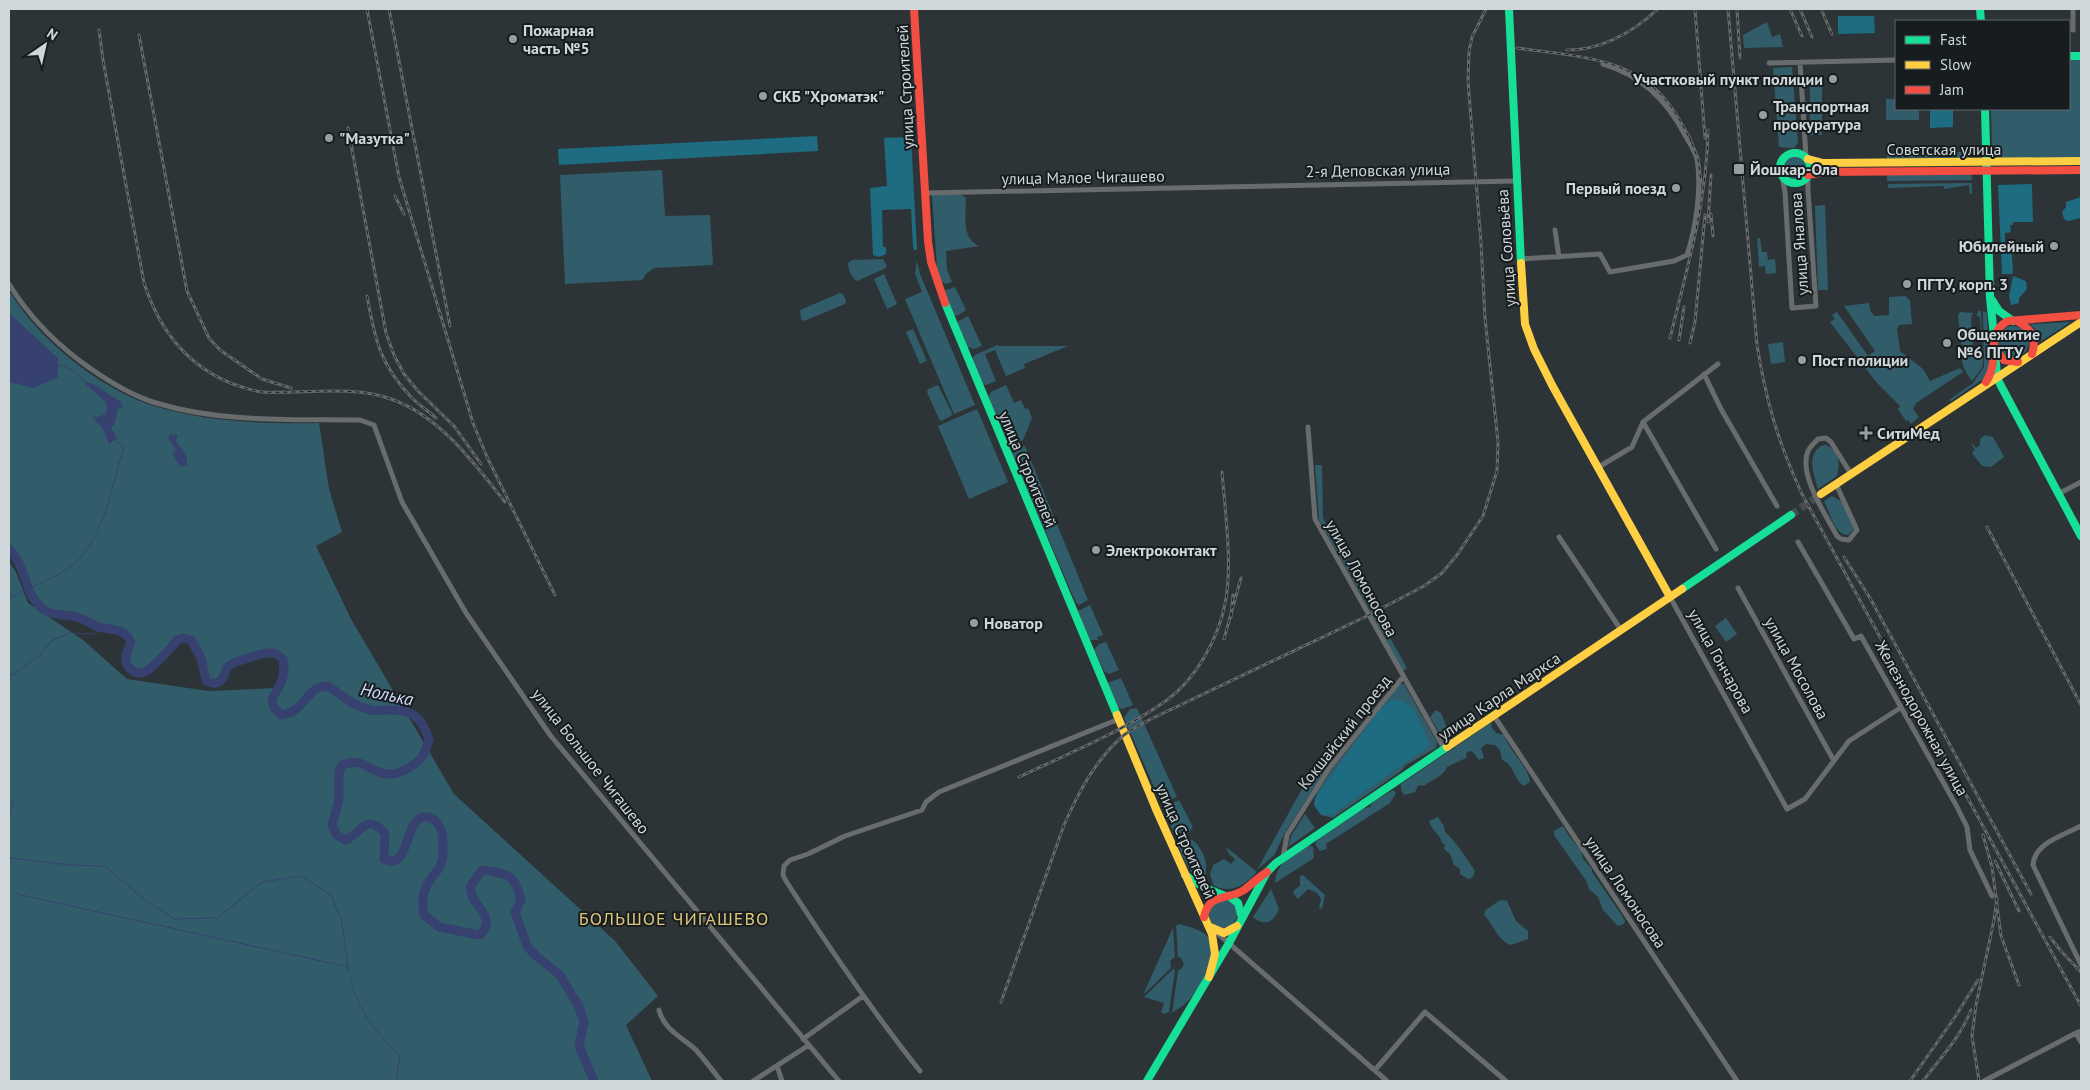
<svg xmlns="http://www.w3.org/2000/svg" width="2090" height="1090" viewBox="0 0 2090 1090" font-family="'PT Sans',sans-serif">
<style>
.green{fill:#315d6a}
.forest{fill:#1e6c81}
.water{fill:#36416f}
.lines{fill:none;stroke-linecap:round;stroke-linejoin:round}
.stream{stroke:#36416f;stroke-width:1}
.river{stroke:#36416f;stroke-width:9}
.primary-tunnel{stroke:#454c4f;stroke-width:8;stroke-dasharray:8 4;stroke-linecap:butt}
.street{stroke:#696c6d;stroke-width:5}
.fast{stroke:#16e098;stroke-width:8}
.slow{stroke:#ffcf43;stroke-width:8}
.jam{stroke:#f24e42;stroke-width:8}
.rail-casing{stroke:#65696a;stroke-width:3}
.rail{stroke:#171d1f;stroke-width:1;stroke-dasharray:4;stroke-linecap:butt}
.poi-dot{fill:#969ea1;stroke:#171d1f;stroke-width:2}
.labels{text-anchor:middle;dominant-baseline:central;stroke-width:4;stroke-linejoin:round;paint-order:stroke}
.poi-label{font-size:16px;font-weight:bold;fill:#cfd7da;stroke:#171d1f;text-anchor:start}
.street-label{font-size:16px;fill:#cfd7da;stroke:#171d1f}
.water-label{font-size:18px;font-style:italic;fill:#d1dbfc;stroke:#171d1f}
.neighbourhood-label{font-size:18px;letter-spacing:1px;fill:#ddc478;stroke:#171d1f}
</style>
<rect width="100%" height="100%" fill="#2d3437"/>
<!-- green -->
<path class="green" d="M1767,22L1772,37L1780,34L1783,47L1744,48L1743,35Z
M2069,60H2081V158L1999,159C1994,156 1993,154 1992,148L1991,109H2069Z
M1792,67L1798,143L1794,148L1779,147L1773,68Z
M1810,82H1822V135H1810Z
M1886,99H1896V109H1919V120H1886Z
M1887,152H1970V160L1887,159Z
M1784 168a11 11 0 1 1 22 0a11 11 0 1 1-22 0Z
M662,170L665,216L710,215L713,265L654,268L646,274L642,280L565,284L560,175Z
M1971,173L1972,180L1887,181V174Z
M1972,183V194H1970L1969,185L1944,189V186L1888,188V184Z
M932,195H962L966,198C966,215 961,238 979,246L946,251L947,270L952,282L945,284L939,279L937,268Z
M1825,205L1828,290H1818L1815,206Z
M1757,238H1760L1762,252H1767L1768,260L1775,259L1776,273L1766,274L1765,266L1759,267Z
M883,259L887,266L884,269L857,281C851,278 848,268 848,263L852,260Z
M917,261L920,274L975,405L954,414L905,299L922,292L915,273Z
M884,274L897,304L887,309L874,279Z
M955,287L966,310L957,316L953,315L944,294L946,290Z
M9,290C37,339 100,389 154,406C206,422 265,424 319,423L329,489L342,532L316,546L351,619L454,794L615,941L658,996L626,1025L652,1081H9V562L16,572L28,603L83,640L127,679L208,691L277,688C284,679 284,671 283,659C279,655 275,652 269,653C262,653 232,662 228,667C224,672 225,680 217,683C213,684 209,682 206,681L201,658L191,641L183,638L177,640C173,646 152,668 147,671C137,677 125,669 126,657C126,652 129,647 131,642L128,635L119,630L103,628L75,617L59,616L45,610L30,596L26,578L9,549Z
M840,293L843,294L846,301L845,304L804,321L801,319L800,310Z
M1889,297L1905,296L1910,300L1912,324L1899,325L1897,329L1900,351L1923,369L1930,381L1960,368L1963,372L1916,403L1913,409L1919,417L1911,424L1908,420L1906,421L1898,409L1900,406L1877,383L1830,322L1835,319L1832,315L1837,312L1868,356L1875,351L1844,306L1869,303L1870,310L1874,316L1889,315Z
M1978,311H1981L1983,363L1982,368L1972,381C1965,371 1959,361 1963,349L1982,347L1980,317L1977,316Z
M1983,311L1987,313L1989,372L1985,378L1951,401L1949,400L1973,383L1984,367Z
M1960,312L1973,313L1971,318L1973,345L1963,346L1961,344L1958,315Z
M968,316L982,346L974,349L967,347L957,322Z
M2071,322L2038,343L2035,330L2030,324Z
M1997 342a16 16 0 1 1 32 0a16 16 0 1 1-32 0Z
M913,329L927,361L920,364L906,332Z
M1783,342L1785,362L1771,364L1768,344Z
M997,345L999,346H1068L1024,364L1025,368L1006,376L995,350L985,354L996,381L986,385L982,384L972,359L975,355Z
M938,385L952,413L951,416L941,421L939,419L927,392L928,389Z
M1006,385L1014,403L1021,400L1025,409L1028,408L1032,418L1023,440L1012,445L1009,444L988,397L991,392Z
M977,409L1008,482L969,499L938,426Z
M1985,435L1993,437L2004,457L1991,467L1982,466L1972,453L1975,450L1972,445L1973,444L1976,448L1980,445V439Z
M1826,445C1840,452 1840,462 1837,476L1818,489C1814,474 1806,456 1821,446Z
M1025,446L1088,600L1079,605L1076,603L1011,451Z
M1315,465H1322L1323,518L1375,609L1371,612L1319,520Z
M1832,496L1843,502L1854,529L1848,535C1834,535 1830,512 1824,501Z
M1090,605L1103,635L1097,637L1098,640H1090L1078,611Z
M1376,613L1407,668L1403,671L1372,615Z
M1726,618L1737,634L1726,642L1715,626Z
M1106,642L1119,670L1109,674L1104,671L1094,650L1099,644Z
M1121,678L1133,705L1122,709L1117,707L1107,683Z
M1400,684H1404L1437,742L1436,748L1406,765L1400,772L1337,815L1333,818L1321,815L1314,805L1317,792L1332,769Z
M1137,708L1177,797L1161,803L1124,718L1130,709Z
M1436,710L1441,713L1447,728L1462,719L1467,721L1442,737L1430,717Z
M1492,722L1491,726L1496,733L1504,735C1509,751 1528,766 1530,782L1524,786C1513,779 1515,765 1502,760L1500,750L1495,745L1486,744L1481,748L1484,758L1479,760L1474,753L1470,751L1467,752L1466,758L1447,767C1444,776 1431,780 1424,786L1421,785L1418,786L1415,792L1404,795L1401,790V784Z
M1317,762L1326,769L1284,834L1275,854L1257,870Z
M1393,790L1396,793L1390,803L1326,844L1327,849L1320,851L1315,844L1318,838C1332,829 1353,810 1370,807L1373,802Z
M1179,800L1193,827L1188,833H1174L1163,808Z
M1305,814L1315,828L1288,847L1291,836Z
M1438,817L1444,826L1445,832C1454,839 1468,860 1475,871L1473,877L1468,879L1460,874V869L1454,865L1450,854L1444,849L1445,845L1442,843C1441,835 1431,830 1429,821Z
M1563,826L1569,836L1581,851L1583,859L1592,869V872L1621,914L1625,921L1624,924L1618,926L1603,910L1598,897L1589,889L1587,882L1554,835V831Z
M1181,839L1192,840C1199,844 1205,856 1206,864C1207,871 1204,877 1207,884C1189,875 1186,863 1178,845Z
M1308,844L1313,847L1314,858L1275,883C1276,862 1293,855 1308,844Z
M1226,847L1257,872C1246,884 1232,894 1214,886L1210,875L1213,865L1224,859L1231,864L1235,859L1229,854Z
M1303,875L1325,895L1322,909L1319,908L1321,899L1317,893L1308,889L1298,899L1293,893L1295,889L1300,886V876Z
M1271,889L1279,909C1274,922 1264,927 1253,917Z
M1209 914a14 14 0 1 1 28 0a14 14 0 1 1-28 0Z
M1502,900L1507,901L1516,921L1528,931V939L1511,945C1497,940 1494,925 1484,915L1485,910C1492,907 1495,902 1502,900Z
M1179,924C1187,926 1203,930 1208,937C1219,953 1201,989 1188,1001C1183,1006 1177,1009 1172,1013L1178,971L1182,968L1184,964L1181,958L1178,957L1176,926Z
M1173,928L1175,957L1170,961L1171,968L1143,995Z
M1173,969L1175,970L1169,1012L1164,1014L1161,1012L1164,1003L1144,997Z"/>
<!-- forest -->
<path class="forest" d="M1838,16H1874L1875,33L1838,34Z
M1930,109H1953V127L1930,128Z
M817,136L818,151L559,165L558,149Z
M911,137L917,250H914L913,246L911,209L882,210L883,247H886V254L879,257L873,255L870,188L887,186L884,138Z
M2032,184L2033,222H2013V225H2010L2011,232L2005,233V243L2011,242L2013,271L2012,274H2002L1998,185Z
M2081,197V218L2068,221L2064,219L2062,212L2066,207V202Z
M2013,276L2026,281L2027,289L2019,298V303L2011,305L2009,296Z
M1392,700L1404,701L1414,710L1430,745L1333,814L1321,815L1314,805L1315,798L1379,710Z"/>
<!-- water -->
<path class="water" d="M9,313L58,358V377L34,388L9,382Z
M83,382L93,384L121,402L123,407L118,409L114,425L111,428L117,438L109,444L103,429L92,416L98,417L105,414L107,410L106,402Z
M170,434L178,435L176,441L187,457V465L181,467L172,455L176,450L168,438Z"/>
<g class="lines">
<!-- stream -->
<path class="stream" d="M58,364L72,370L88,384
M9,599C27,587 48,582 66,570C106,542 109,490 124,448L114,438
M9,675L14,674L40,655L51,641L69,633L93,634L103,628
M9,816L13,801
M9,858L70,865L105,866L146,901L175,919L217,918L262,882L301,876L331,895L342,922L348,967
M17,894L348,967L349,971
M350,978C359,1015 375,1029 400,1056L397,1076L395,1081"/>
<!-- river -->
<path class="river" d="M9,549C27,566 24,598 46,611C56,616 67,614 77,617C84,619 91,624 98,627C112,631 124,627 131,642C129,647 126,652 126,657C125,669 137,677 147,671C152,668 173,646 177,640L183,638L191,640L201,658L206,681C209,682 213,684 217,683C225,680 224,672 228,667C232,662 262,653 269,653C275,652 279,655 283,659C284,666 285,673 282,680C277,695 263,701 282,715C308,710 304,687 328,686C342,695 353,707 371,710C376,711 381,710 386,710C411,709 421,715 429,739C427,744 426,750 424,754C418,765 399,775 387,774C370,773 364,756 342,765L339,772V799L332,826L337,835L345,840C363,834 364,811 385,833L384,859C406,870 406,833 415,823C424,811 437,818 441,830C444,838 443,847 443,854
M443,856C442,870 431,875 426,887C422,896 422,906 424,915L439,927L479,935C496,923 480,910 473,898C471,895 471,890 470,887L482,870C507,874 515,873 521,900L515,912L527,946L534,954L560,975L579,1007L584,1022L579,1046L594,1081"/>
<!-- primary-tunnel -->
<path class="primary-tunnel" d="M1791,515L1821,494"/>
<!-- street -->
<path class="street" d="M2073,30V9
M1800,62L1806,157
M1769,63L1896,60
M1782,176L1785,192L1792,308L1816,306L1808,190V175
M925,193L1516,181
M1555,230L1559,257
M1521,259L1600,254L1610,272L1674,261L1687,255C1696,228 1702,187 1697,159C1695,151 1689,142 1685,135C1667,100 1641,75 1603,64
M9,284C28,315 51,339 80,361C103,378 129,395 156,403C222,423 293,419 360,420L374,425L402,502L466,613L550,735L839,1081
M1704,374L1721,409L1777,506
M1643,422L1716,549
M1308,427L1315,519L1445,750
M1597,468L1632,447L1643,422L1718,364
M1836,484L1857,530L1849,540L1841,539L1837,536C1826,515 1798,475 1808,451C1810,447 1815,442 1818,439L1826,438L1831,442L1851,474
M2058,494L2081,482
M1559,537L1621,630
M1798,542L1854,639L1861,636L1956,805L1967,827L1970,850L1992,896
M1738,588L1834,761
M1670,597L1787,809L1805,799L1849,741L1900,708
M1494,716L1737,1081
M2081,826C2064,835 2034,843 2033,865L2081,965
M1283,858L1287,835L1330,767L1403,677
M1216,932L1387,1081
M659,1010C664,1030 682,1037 696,1050C705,1060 713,1071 721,1081
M2081,1031L2076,1033L2081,1042
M803,1039L863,996
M777,1066L782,1081
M1375,1070L1425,1012L1506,1081
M920,1071C872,1011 828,946 786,881L783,875L784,866L790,860L808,854L845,836L922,810L926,802L939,792L1119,719
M753,1081L809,1045
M1984,1081L2076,1033"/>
<!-- fast -->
<path class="fast" d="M1509,9L1521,263
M1980,9L1981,21
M2069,56H2081
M1985,109L1990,298L1994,336
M1780 168a15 15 0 1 1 30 0a15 15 0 1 1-30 0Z
M1992,300L1999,311L2013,321
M945,303L1117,715
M1996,362L1997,377L2000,384L2081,536
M1682,589L1791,515
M1185,875L1203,887L1225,896
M1229,896L1238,903L1242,918
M1147,1081L1229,943L1267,872L1276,863L1447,747"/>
<!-- slow -->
<path class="slow" d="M1808,159L1823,163L2081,161
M1521,263L1525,324L1534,349L1552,385L1670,597
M1821,494L2081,322
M1117,715L1156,809L1212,934L1215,954L1209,977
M1447,747L1682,589
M1210,927L1224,933L1237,926"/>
<!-- jam -->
<path class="jam" d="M914,9L928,241L931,262L945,303
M1808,175L1824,172L2081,170
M2017,321C2031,328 2037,339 2032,354
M1995,349L2004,360L2018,362
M1986,382C2002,358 1983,334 2008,321L2081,315
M1204,917C1209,892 1227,901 1244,890C1252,884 1259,877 1267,872"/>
<defs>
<path id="rail" d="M367,9L399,177L473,423L487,457L555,595
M389,9L450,326
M1695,9L1705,138
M1728,9L1757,345C1766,401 1778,442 1802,494L2081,1006
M1737,9L1740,58
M1790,9L1802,36
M1800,9L1812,37
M1821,9L1832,34
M99,30L103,60L144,283C159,329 187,366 233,384C242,387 253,391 262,392C304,394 351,385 391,399C440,416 474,463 505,502
M139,35L187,291L209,338L220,350L262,379L291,388
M1517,48C1569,56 1625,55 1663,97C1676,111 1684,128 1692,143
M1567,50C1602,50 1633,32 1658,9
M348,128L386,333L394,355L404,374L418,391L454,426L481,464
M1689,136L1698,159L1701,182
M395,196L404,214
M1711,214L1713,236
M1708,222L1711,175
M367,296C375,340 380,365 412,398C419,405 428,411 436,418
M1670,338C1687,269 1707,201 1708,130
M1679,340L1684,307
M1690,343L1695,322L1705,215
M1987,527L2081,705
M1844,557L1870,598L2031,894
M1231,617L1233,595
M1224,639L1241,578
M1019,777C1067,754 1124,731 1167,700C1196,679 1218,639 1225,604C1233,566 1225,511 1222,472
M1983,835L1992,867L2001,936L2019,985
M1995,861L2019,911
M2050,937L2060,950L2081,972
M1001,1002L1064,825C1079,791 1096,759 1124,735C1132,729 1142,724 1151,719L1369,615L1424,586L1442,573L1457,555L1483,516L1497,471L1498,442L1485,318L1481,243L1468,81L1469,51L1472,37L1486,9
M1910,1081L1955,1017L1978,980
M1923,1081C1940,1058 1961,1037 1971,1010
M1979,1081L1972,1036L1976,1005L1994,920L1997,898"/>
</defs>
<!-- rail casing -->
<use href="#rail" class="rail-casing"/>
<!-- rail -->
<use href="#rail" class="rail"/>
</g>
<!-- markers -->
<g class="poi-dot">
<circle cx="513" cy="39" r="5"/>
<circle cx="1833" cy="79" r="5"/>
<circle cx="763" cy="96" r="5"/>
<circle cx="1763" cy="115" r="5"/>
<circle cx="329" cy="138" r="5"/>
<rect x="1733" y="163" width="12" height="12" rx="2.5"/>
<circle cx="1676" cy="188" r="5"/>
<circle cx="2054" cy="246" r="5"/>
<circle cx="1907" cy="284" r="5"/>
<circle cx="1947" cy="343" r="5"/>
<circle cx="1802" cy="360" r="5"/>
<path d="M1863.5 425.5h5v5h5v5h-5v5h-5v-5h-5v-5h5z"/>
<circle cx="1096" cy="550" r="5"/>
<circle cx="974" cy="623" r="5"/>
</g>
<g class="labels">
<!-- poi labels -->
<g class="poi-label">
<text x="523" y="30">Пожарная<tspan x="523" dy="18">часть №5</tspan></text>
<text x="1823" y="79" text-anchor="end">Участковый пункт полиции</text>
<text x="773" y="96">СКБ "Хроматэк"</text>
<text x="1773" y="106">Транспортная<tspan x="1773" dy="18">прокуратура</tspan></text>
<text x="339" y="138">"Мазутка"</text>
<text x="1750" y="169">Йошкар-Ола</text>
<text x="1666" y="188" text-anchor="end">Первый поезд</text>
<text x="2044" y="246" text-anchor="end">Юбилейный</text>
<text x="1917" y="284">ПГТУ, корп. 3</text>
<text x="1957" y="334">Общежитие<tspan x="1957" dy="18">№6 ПГТУ</tspan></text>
<text x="1812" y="360">Пост полиции</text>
<text x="1877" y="433">СитиМед</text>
<text x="1106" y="550">Электроконтакт</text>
<text x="984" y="623">Новатор</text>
</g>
<!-- street labels -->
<g class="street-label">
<text transform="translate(905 87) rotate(-93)">улица Строителей</text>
<text x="1944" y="149">Советская улица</text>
<text transform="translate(1378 170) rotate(-1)">2-я Деповская улица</text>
<text transform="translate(1083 177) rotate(-1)">улица Малое Чигашево</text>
<text transform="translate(1799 244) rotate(-94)">улица Яналова</text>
<text transform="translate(1506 248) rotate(-94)">улица Соловьёва</text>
<text transform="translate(1028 469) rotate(67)">улица Строителей</text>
<text transform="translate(1362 578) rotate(61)">улица Ломоносова</text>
<text transform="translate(1721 661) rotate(61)">улица Гончарова</text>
<text transform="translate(1797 668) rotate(61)">улица Мосолова</text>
<text transform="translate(1499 696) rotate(-34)">улица Карла Маркса</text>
<text transform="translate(1922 718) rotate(61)">Железнодорожная улица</text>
<text transform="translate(1344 732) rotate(-52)">Кокшайский проезд</text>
<text transform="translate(591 761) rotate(52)">улица Большое Чигашево</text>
<text transform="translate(1186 841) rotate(66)">улица Строителей</text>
<text transform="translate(1626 892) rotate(56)">улица Ломоносова</text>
</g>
<!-- water labels -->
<g class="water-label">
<text transform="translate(387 694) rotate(12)">Нолька</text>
</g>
<!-- neighbourhood labels -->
<g class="neighbourhood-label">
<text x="674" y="918">БОЛЬШОЕ ЧИГАШЕВО</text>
</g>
</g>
<!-- border -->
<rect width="2090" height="1090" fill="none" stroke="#cfd7da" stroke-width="20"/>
<!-- legend -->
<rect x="1895" y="20" width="175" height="90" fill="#171d1f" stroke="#61676a"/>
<rect x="1905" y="36" width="25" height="8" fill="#16e098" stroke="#61676a"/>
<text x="1940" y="45" font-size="15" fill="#cfd7da">Fast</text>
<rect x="1905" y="61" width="25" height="8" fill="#ffcf43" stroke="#61676a"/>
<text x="1940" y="70" font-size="15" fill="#cfd7da">Slow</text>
<rect x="1905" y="86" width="25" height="8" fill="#f24e42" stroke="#61676a"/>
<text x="1940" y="95" font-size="15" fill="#cfd7da">Jam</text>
<!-- north arrow -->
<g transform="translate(45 45) rotate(34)" stroke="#171d1f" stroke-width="4" paint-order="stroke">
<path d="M0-4L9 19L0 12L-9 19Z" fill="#cfd7da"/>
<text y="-8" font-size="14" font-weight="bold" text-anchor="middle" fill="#cfd7da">N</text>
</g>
</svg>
